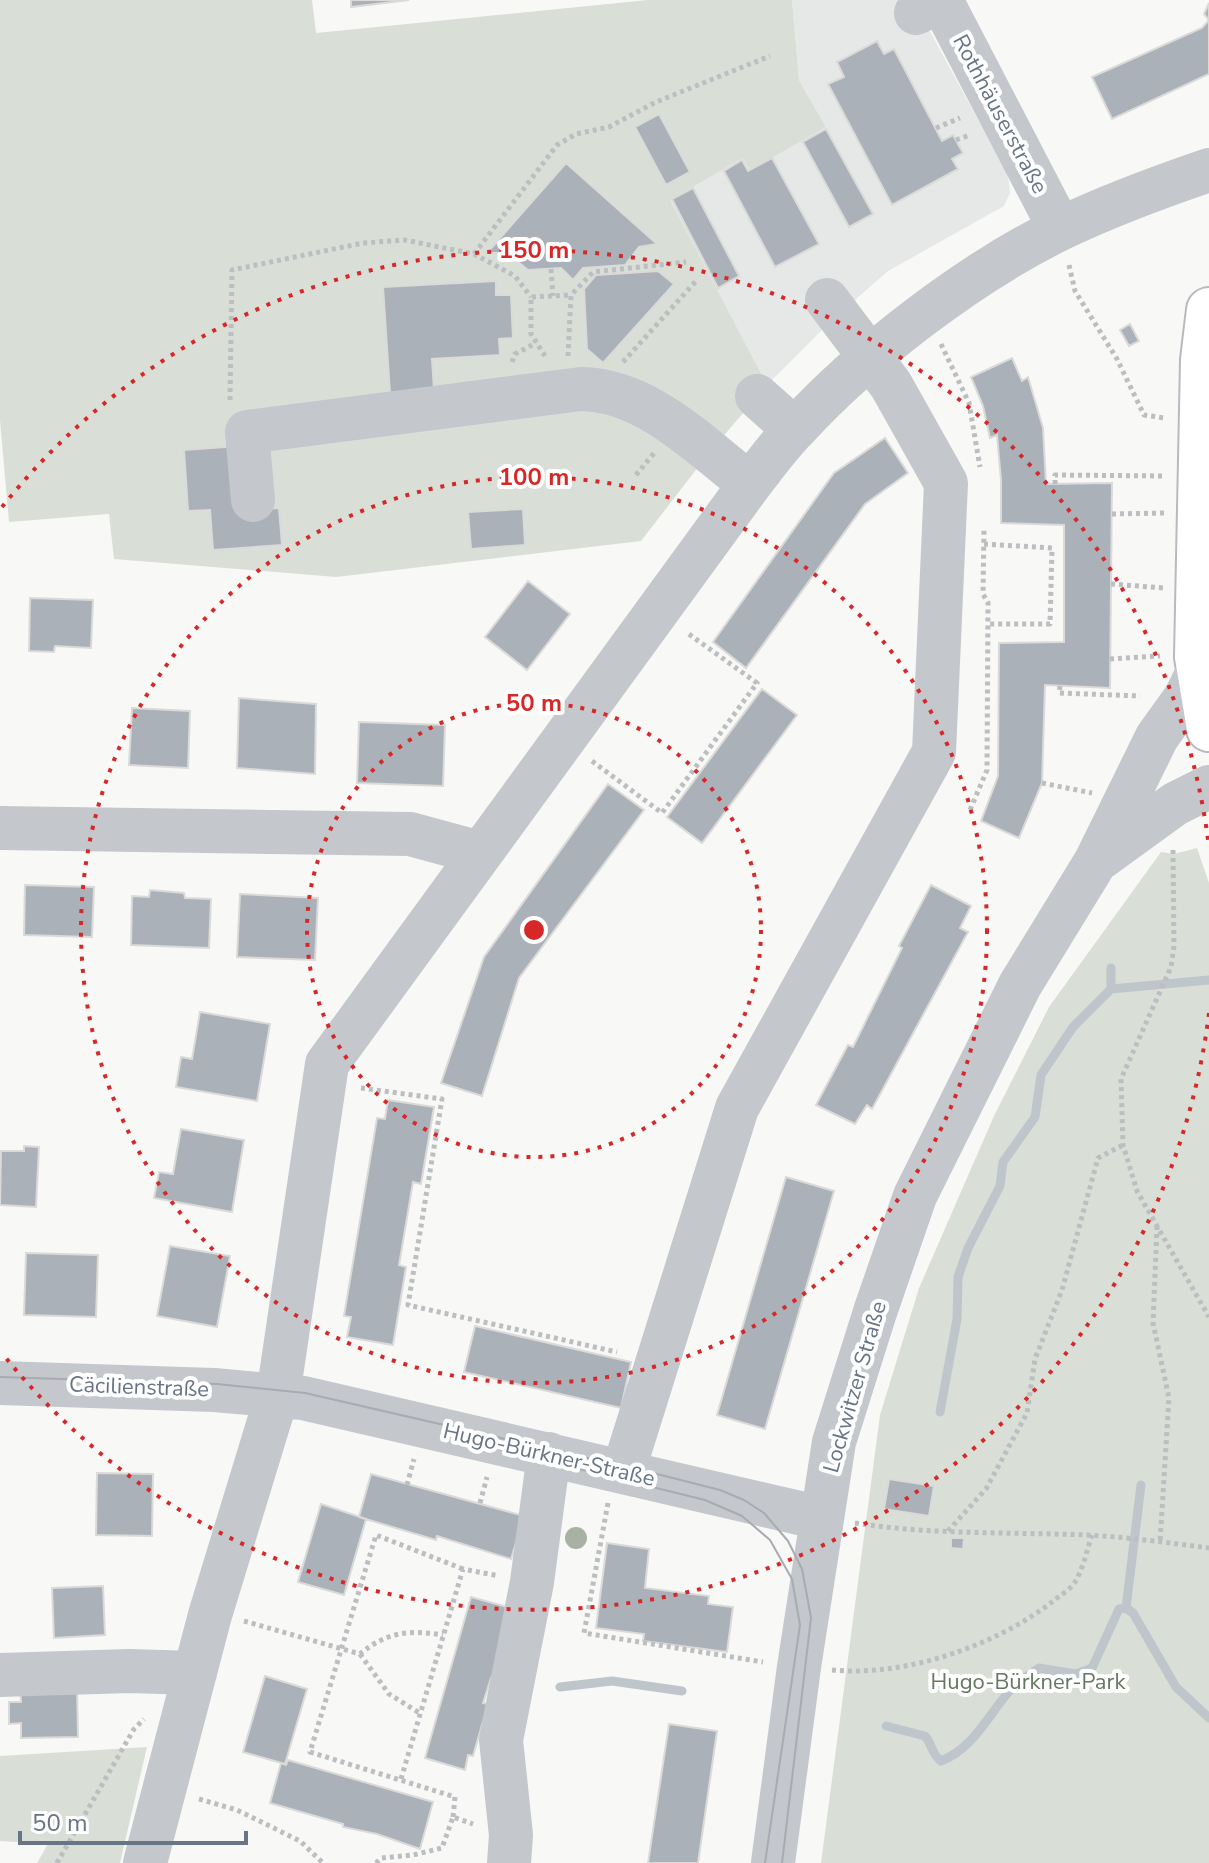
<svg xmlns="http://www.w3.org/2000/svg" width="1209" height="1863" viewBox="0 0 1209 1863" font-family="'Nunito Sans',sans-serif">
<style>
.built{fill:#e6e7e7}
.green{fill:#d9dfd7}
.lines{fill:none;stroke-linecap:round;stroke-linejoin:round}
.stream{stroke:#bec6cc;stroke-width:9}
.building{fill:#abb1b8;stroke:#dadad8;stroke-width:2}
.major-casing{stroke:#b7bbbf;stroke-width:48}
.path{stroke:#bcbec1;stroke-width:5;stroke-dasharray:4 4;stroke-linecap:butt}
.minor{stroke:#c4c7cb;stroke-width:44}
.major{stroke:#fff;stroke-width:44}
.tram{stroke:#a7abb2;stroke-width:2}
.tree{fill:#a7b2a5}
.ring{fill:none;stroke:#d62828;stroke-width:4;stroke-dasharray:4 8}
.labels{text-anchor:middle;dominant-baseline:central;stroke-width:8;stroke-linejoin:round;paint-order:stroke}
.street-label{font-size:22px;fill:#687586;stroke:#fff}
.park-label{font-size:22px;fill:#657862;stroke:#fff}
.centre{fill:#d62828;stroke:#fff;stroke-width:4}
.ring-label{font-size:24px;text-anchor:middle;font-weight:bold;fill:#d62828;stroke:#fff;stroke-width:8;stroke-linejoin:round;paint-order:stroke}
</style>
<rect width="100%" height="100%" fill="#f8f8f6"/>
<!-- built -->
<path class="built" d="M792,0H913L1008,175L1010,193L1004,206L888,271L830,322L767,385L669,200L743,158L750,169L826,127L799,80Z"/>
<!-- green -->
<path class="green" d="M0,0H312L316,33L648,0H792L799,80L826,127L750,170L743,158L670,200L767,385L709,453L641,541L336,577L114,559L109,514L9,522L0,420Z
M1197,848L1209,883V1863H821L880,1415L919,1288L994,1116L1049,1007L1161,852L1174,854Z
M147,1747L120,1863H37L48,1844L0,1841V1756Z"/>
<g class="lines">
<!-- stream -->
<path class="stream" d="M1111,989L1209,980
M940,1412L957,1319L958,1277L968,1248L1000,1186L1003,1162L1035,1117L1041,1075L1073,1027L1111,989V968
M1126,1608L1141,1485
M560,1687L612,1681L682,1691
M886,1726L925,1736C933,1745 931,1754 941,1761C977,1747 991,1708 1017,1683C1024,1678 1032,1673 1039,1668L1076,1674L1092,1668L1119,1609L1126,1608L1133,1613L1176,1687L1209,1718"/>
</g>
<!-- building -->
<path class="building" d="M351,0H409L351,7Z
M1209,3V74L1112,119L1092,77L1202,28L1209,20L1204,14Z
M877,41L884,54L894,49L942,141L953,135L963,153L952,159L958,169L892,205L828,84L844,77L837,62Z
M659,114L690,172L666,185L635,127Z
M826,129L873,214L849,227L803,142Z
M772,158L819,244L775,267L724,171L742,160L748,171Z
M566,163L657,244L639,247L625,265L583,268L573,280L561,268L528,270L507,253H487Z
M693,188L739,276L718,288L672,199Z
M658,271L674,284L603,363L587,349L584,289L596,275Z
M496,281V295H511L513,338L499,339L500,355L432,359L434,390L390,393L383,287Z
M1130,324L1139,341L1129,346L1120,330Z
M1012,358L1022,381L1028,377L1043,428L1046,484L1112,483L1110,688L1045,685L1042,783L1019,838L981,821L998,776L999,643L1064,642V525L1001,523V480L997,435L990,438L983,406L971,377Z
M885,438L908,473L865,504L746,668L713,642L834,473Z
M239,446L243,511L279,508L282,545L213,550L210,510L188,511L184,450Z
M523,509L525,545L471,549L468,512Z
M528,581L570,614L527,670L485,637Z
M30,598L93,600L91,648L55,646L54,652L29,651Z
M762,689L797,715L702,843L667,817Z
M239,698L316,704L315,774L237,768Z
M132,708L190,711L188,768L129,765Z
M359,722L445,725L443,786L357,783Z
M608,784L644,810L519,978L482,1096L441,1083L484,957Z
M25,885L94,887L92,937L24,935Z
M931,885L971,906L960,928L968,932L872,1109L867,1105L855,1124L816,1105L848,1045L853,1047L902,948L899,946Z
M150,890L184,893L185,898L211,899L209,948L131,945L132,896L149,897Z
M240,894L318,898L315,960L237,957Z
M200,1012L270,1024L257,1101L176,1087L181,1057L192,1059Z
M388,1100L434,1107L421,1184L413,1182L399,1265L406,1267L393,1345L347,1337L351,1317L344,1316L377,1118L385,1119Z
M181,1129L244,1140L232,1212L154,1198L159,1172L173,1174Z
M24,1146L39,1147L36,1207L0,1205L1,1151H24Z
M786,1177L834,1191L765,1429L717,1415Z
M170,1246L230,1256L217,1327L157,1316Z
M26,1253L98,1255L96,1317L24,1315Z
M475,1326L631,1362L621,1408L464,1372Z
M97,1473L153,1474L152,1536L96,1535Z
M371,1474L524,1516L511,1559L437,1536L436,1540L359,1517Z
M889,1479L934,1486L929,1516L884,1509Z
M321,1504L366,1519L344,1595L298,1582Z
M951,1538H964L963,1549L951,1548Z
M607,1543L649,1549L645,1588L709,1596L708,1604L733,1607L727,1652L643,1641L644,1634L596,1628Z
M103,1586L105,1635L54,1638L52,1588Z
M471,1597L511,1608L495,1680L491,1678L483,1703L488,1704L473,1756L468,1755L465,1770L425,1758Z
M265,1676L307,1689L285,1764L243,1752Z
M77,1683L78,1737L21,1738V1723L9,1724V1702H21L20,1684Z
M669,1724L717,1731L698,1863H648Z
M288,1760L433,1802L420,1849L377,1834L343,1827V1824L270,1803L281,1763L286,1765Z"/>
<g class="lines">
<defs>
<path id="major" d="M1209,310L1203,360L1197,657L1209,729"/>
</defs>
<!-- major casing -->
<use href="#major" class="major-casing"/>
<!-- path -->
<path class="path" d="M936,128L960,118
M956,140L970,135
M474,254L557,145L576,134L609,127L656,102L770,56
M1069,265L1075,291L1117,359L1144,415L1165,418
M551,269L553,296
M941,344L969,403L980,467
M545,356L531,334V297L571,295
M568,356L571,295L593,272L686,262
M512,362L515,354L536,343
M623,362L696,281
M230,400L232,270L363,243L405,240L474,254L515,276L531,297
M636,475L655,452
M1055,484V475L1166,476
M1112,514L1164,513
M984,544L1052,548L1050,624H988
M1111,584L1164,588
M1110,659L1160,656
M1060,686L1059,693L1140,696
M592,761L662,813L757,683L686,632
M1042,783L1092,793
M970,810L987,770L988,603L983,594L984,529
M1173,850L1174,946L1171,967L1121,1079L1123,1145L1137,1191L1209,1317
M361,1088L442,1099L408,1305L617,1352
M1157,1226L1153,1323L1169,1398L1160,1542
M407,1485L414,1459
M480,1503L487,1477
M608,1503L584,1633L763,1662
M855,1523C932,1535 1010,1532 1087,1535C1128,1537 1169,1543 1209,1548
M948,1531L986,1489L1027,1413L1035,1359L1062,1290L1098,1158L1123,1145
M244,1621L360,1654C388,1631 409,1630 443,1635
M360,1654L389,1694L421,1714
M832,1670C905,1677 995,1646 1052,1602C1059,1596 1070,1590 1075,1582C1083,1569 1087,1550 1092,1535
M401,1779L463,1569L499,1576
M199,1799L237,1810L300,1841L323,1863
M453,1817L455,1797L310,1752L376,1535L463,1569
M57,1863L134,1729L144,1719
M376,1863L381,1858L413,1855L442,1848L453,1817L473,1824"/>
<!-- minor -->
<path class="minor" d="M916,13L941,0L1060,229
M757,396L794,429
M253,500L247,432L581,389C648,390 700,446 750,484
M0,828L410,834L480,853
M1102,857L1175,804L1209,787
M0,1383L214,1390L303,1398L821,1518
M623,1472L737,1108L934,752L946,483L891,385L827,300
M0,1675L130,1671L195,1673
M145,1863L210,1615L279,1389L327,1064L750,484C765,465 779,445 796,428C864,354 971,272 1062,228C1110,205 1159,187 1209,170
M509,1863L511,1835L501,1740L532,1582L549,1454
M773,1863L799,1667L834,1442L875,1312L915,1196L1020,985L1096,861L1157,737L1185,698L1198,672"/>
<!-- major -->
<use href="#major" class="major"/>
<!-- tram -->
<path class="tram" d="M0,1377L217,1384L305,1393L653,1473L720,1490L744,1500L764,1513L788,1541L802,1569L811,1618L782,1863
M486,1446L705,1500L742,1516L770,1540L792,1579L800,1625L765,1863"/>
</g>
<!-- trees -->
<circle class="tree" cx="576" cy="1538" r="11"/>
<!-- distance rings -->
<g class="ring">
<circle cx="534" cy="930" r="227"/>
<circle cx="534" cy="930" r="453"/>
<path d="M1209 1013A680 680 0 0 1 2 1353M2 507A680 680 0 0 1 1209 847"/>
</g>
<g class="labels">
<!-- street labels -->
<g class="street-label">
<text transform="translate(1000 114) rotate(62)">Rothhäuserstraße</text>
<text transform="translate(139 1387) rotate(2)">Cäcilienstraße</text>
<text transform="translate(855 1387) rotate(-74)">Lockwitzer Straße</text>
<text transform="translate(549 1455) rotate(13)">Hugo-Bürkner-Straße</text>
</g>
<!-- park labels -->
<g class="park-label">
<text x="1028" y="1682">Hugo-Bürkner-Park</text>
</g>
</g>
<circle cx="534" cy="930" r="12" class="centre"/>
<g class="ring-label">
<text x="534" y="258">150 m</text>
<text x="534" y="485">100 m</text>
<text x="534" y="711">50 m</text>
</g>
<!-- scale -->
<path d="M20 1831v12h226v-12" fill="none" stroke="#687586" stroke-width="4"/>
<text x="32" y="1831" font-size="24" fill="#687586" stroke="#ffffff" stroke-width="6" paint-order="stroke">50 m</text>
</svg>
